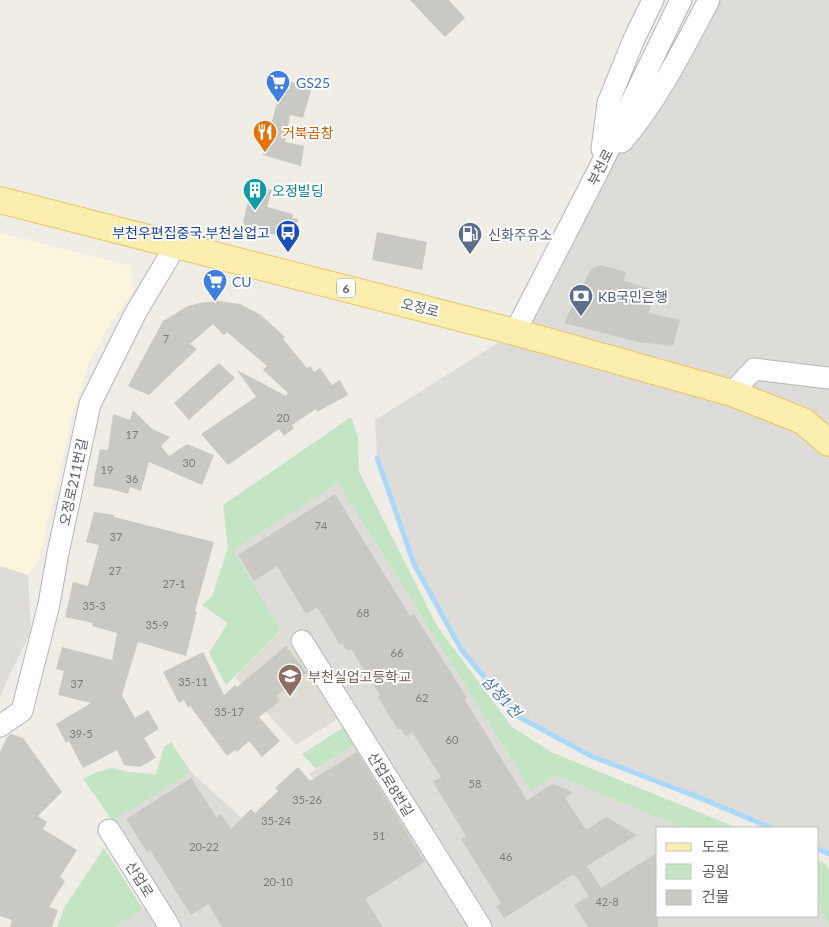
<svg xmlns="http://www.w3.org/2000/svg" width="829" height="927" viewBox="0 0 829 927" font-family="Lato,'Noto Sans KR',sans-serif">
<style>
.commercial{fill:#fcf5dd}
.industrial{fill:#dedcd8}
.education{fill:#dfdcd4}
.green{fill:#c4e5c4}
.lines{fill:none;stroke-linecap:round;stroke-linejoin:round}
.stream{stroke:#aad8fb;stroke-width:5}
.building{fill:#cac8c2}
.minor-casing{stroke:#b3b6ba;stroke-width:23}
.major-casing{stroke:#ebc463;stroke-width:28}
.minor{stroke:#fff;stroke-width:21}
.major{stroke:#fbeeae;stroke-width:26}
.labels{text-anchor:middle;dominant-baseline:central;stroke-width:4;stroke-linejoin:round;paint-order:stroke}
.number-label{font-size:11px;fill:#787b7c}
.shield{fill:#fff;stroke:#8e9093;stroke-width:1}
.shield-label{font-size:12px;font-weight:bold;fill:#5d6165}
.shop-label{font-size:14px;fill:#366cbe;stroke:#fff;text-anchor:start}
.food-label{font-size:14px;fill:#c56008;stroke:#fff;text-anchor:start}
.street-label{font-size:14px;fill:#5d6165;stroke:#fff}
.culture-label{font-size:14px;fill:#0d838f;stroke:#fff;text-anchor:start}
.transit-label{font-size:14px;fill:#164399;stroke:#fff;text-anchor:end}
.service-label{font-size:14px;fill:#4e5e75;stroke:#fff;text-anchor:start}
.education-label{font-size:14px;fill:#785e54;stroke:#fff;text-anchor:start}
.water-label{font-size:15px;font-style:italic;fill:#4778ad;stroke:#fff}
</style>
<rect width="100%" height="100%" fill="#efede6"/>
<!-- commercial -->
<path class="commercial" d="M0,233L131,266L133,291L107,329L89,363L72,416L39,560L28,575L0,566Z"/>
<!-- industrial -->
<path class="industrial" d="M709,0H829V854L818,849V828H766L591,756L519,717L462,651L414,564L377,458L375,420L515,332L560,243Z
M338,483L531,790L554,775L683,828H658V916H818V902L829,927H114L162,897L113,821L191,772L235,812L287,854L340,809L309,774L355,745L283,628L281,630L232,550Z
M0,566L28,575L31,631L0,696Z"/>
<!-- education -->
<path class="education" d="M284,628L339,718L296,745L235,677Z"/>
<!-- green -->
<path class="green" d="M351,417L358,437L359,471L437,626L512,727L553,753L738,828H683L554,775L531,790L338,483L233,550L281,630L226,685L209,653L228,623L202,605L212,596L228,548L223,505Z
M344,727L355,745L316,769L302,754Z
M171,742L191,772L113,821L83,779L97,772L112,768L129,772L156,774L164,747Z
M104,848L143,909L114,927H57L64,908Z
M818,860L826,864L829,870V927L818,902Z"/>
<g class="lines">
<!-- stream -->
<path class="stream" d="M377,458L414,564L462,651L519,717L591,756L708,801L771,828
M818,849L829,854"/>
</g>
<!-- building -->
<path class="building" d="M410,0H449L465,18L445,37Z
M283,80L312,87L303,118L290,115L285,142L304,146L301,166L263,155Z
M252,185L272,190L267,207L293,214L292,218L298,219L294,239L247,228L243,222Z
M377,232L427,242L422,270L372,260Z
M601,265L626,272L624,281L654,290L649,313L680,320L673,346L638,342L564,323L591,269Z
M217,301L240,304L261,315L285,337L283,339L307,368L310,366L314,372L320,368L332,385L340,380L348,395L317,412L316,409L292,425L294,428L284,436L279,429L228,465L201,434L256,397L237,370L286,396L288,393L263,370L267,366L227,332L224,335L213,324L190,344L197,349L149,395L128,386L163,321L188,306L200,303Z
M219,363L235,378L189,420L174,403Z
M133,410L152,429L170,437L161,446L169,456L187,444L214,455L202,485L149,462L141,491L130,487L128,494L108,488L109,489L93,486L100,449L108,450L113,414L130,420Z
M335,494L410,616L414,614L467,698L465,700L527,800L553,784L573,792L565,798L586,830L606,817L637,835L587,866L601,888L658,852V927H588L574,905L589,896L574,874L504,918L496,906L501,903L461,839L466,836L433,782L441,777L412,732L406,736L401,729L398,730L378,697L380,695L351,649L347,651L342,643L340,645L317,607L306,614L277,566L254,581L238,555Z
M94,512L114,515V517L214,542L195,611L197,612L186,656L138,642L122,695L135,718L148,710L159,729L144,738L156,758L140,767L124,765L117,750L83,768L69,741L66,743L56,724L91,703L58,695L64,671L56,669L62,647L112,660L117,633L92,626L93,623L65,617L73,582L88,586L99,545L86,542Z
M286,646L307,673L276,696L280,701L259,717L280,741L262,757L249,741L237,752L235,750L227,756L190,706L188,708L184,700L179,703L163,672L203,652L224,695L235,685L237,687Z
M11,734L23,738L62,792L38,816L47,822L43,829L77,850L60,877L65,881L49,907L58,910L52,927H10L12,920L0,916V752L7,737Z
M357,752L425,862L365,899L383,927H222L208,904L191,915L150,850L147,852L126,819L191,778L217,818L221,814L231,829L251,809L255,813L278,791L275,788L298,767L310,781Z"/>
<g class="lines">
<defs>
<path id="minor" d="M622,142C658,100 683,49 709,0
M602,149L608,103L634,39L653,0
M515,332L599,169L681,0
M732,393L754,369L829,378
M302,641L481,927
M0,726L22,711L49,604L58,553L90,404L135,314L176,245
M109,830L170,927"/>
<path id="major" d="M0,200L515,332L732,393L803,421L829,443"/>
</defs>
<!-- minor casing -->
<use href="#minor" class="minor-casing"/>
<!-- major casing -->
<use href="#major" class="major-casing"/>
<!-- minor -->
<use href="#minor" class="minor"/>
<!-- major -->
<use href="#major" class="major"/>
</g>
<!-- icons -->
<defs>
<symbol id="supermarket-pin" viewBox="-11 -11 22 30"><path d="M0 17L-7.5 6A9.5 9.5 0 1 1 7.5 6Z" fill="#3f7fe0" stroke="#fff"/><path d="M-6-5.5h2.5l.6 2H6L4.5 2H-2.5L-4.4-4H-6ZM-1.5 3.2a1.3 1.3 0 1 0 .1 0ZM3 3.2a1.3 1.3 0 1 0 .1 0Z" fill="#fff"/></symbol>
<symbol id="restaurant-pin" viewBox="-11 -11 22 30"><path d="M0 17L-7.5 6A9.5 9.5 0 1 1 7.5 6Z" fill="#e8710a" stroke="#fff"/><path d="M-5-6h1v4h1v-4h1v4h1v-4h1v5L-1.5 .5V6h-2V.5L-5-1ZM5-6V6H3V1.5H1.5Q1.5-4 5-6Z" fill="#fff"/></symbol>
<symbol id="building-pin" viewBox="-11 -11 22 30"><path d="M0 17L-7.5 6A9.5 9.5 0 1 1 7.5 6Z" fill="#0f9aa8" stroke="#fff"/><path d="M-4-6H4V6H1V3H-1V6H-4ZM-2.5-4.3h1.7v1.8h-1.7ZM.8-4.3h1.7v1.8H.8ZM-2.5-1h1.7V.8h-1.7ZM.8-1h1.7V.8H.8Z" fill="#fff"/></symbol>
<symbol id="bus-pin" viewBox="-11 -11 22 30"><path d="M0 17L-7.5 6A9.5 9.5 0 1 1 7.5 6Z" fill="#1a4fb4" stroke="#fff"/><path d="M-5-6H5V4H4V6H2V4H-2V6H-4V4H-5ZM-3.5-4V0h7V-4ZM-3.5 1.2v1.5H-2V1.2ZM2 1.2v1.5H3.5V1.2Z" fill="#fff"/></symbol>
<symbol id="fuel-pin" viewBox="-11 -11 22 30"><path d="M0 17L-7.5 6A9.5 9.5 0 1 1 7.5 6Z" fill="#5c6f8a" stroke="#fff"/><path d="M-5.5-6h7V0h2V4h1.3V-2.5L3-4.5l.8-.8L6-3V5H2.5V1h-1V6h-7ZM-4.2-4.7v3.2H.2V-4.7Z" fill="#fff"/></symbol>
<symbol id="bank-pin" viewBox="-11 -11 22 30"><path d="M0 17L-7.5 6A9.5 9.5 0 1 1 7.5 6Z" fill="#5c6f8a" stroke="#fff"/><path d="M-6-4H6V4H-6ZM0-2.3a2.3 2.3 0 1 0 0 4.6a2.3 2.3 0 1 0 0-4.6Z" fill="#fff"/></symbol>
<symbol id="school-pin" viewBox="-11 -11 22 30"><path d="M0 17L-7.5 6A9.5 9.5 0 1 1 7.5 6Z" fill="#8d6e63" stroke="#fff"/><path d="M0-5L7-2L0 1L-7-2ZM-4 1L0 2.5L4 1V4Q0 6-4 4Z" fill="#fff"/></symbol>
</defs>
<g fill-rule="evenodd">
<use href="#supermarket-pin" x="264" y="68" width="28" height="38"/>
<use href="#restaurant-pin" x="251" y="118" width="28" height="38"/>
<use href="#building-pin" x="241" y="176" width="28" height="38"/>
<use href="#bus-pin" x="274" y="218" width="28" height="38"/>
<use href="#fuel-pin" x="456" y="220" width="28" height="38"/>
<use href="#supermarket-pin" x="201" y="267" width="28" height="38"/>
<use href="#bank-pin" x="567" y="282" width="28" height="38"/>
<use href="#school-pin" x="276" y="662" width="28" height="38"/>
</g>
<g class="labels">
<!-- number labels -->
<g class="number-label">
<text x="166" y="338">7</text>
<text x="283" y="417">20</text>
<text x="132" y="434">17</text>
<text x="189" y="462">30</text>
<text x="107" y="469">19</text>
<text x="132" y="478">36</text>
<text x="321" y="525">74</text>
<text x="116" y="536">37</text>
<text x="115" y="570">27</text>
<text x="174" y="583">27-1</text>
<text x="94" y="605">35-3</text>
<text x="363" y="612">68</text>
<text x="157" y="624">35-9</text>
<text x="397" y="652">66</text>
<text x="193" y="681">35-11</text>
<text x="77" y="683">37</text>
<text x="422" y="697">62</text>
<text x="229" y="711">35-17</text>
<text x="81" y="733">39-5</text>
<text x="452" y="739">60</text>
<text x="475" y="783">58</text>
<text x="307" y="799">35-26</text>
<text x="276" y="820">35-24</text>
<text x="379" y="835">51</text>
<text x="204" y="846">20-22</text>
<text x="506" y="856">46</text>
<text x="278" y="881">20-10</text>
<text x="607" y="901">42-8</text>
</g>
<!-- shield labels -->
<rect class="shield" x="337" y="278.5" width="18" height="19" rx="4"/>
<g class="shield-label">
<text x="346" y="288">6</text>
</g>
<!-- shop labels -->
<g class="shop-label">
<text x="296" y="82">GS25</text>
<text x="232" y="281">CU</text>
</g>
<!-- food labels -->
<g class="food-label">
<text x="282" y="132">거북곱창</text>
</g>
<!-- street labels -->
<g class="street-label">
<text transform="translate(600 167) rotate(-63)">부천로</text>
<text transform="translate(420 307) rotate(14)">오정로</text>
<text transform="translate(73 482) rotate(-78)">오정로211번길</text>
<text transform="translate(391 784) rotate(58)">산업로8번길</text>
<text transform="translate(140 879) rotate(58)">산업로</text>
</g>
<!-- culture labels -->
<g class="culture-label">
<text x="272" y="190">오정빌딩</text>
</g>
<!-- transit labels -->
<g class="transit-label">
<text x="270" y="232">부천우편집중국.부천실업고</text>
</g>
<!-- service labels -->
<g class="service-label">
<text x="488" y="234">신화주유소</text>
<text x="598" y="296">KB국민은행</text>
</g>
<!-- education labels -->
<g class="education-label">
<text x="308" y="676">부천실업고등학교</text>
</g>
<!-- water labels -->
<g class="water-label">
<text transform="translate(502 696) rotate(48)">삼정1천</text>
</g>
</g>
<!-- legend -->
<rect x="656" y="827" width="162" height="90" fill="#ffffff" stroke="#bec0c1"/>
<rect x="666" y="843" width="25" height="8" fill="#fbeeae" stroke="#bec0c1"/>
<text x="702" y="852" font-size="15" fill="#5d6165">도로</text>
<rect x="666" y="864" width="25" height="15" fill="#c4e5c4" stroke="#bec0c1"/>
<text x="702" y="877" font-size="15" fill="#5d6165">공원</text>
<rect x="666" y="890" width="25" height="15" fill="#cac8c2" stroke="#bec0c1"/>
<text x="702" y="902" font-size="15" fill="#5d6165">건물</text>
</svg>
